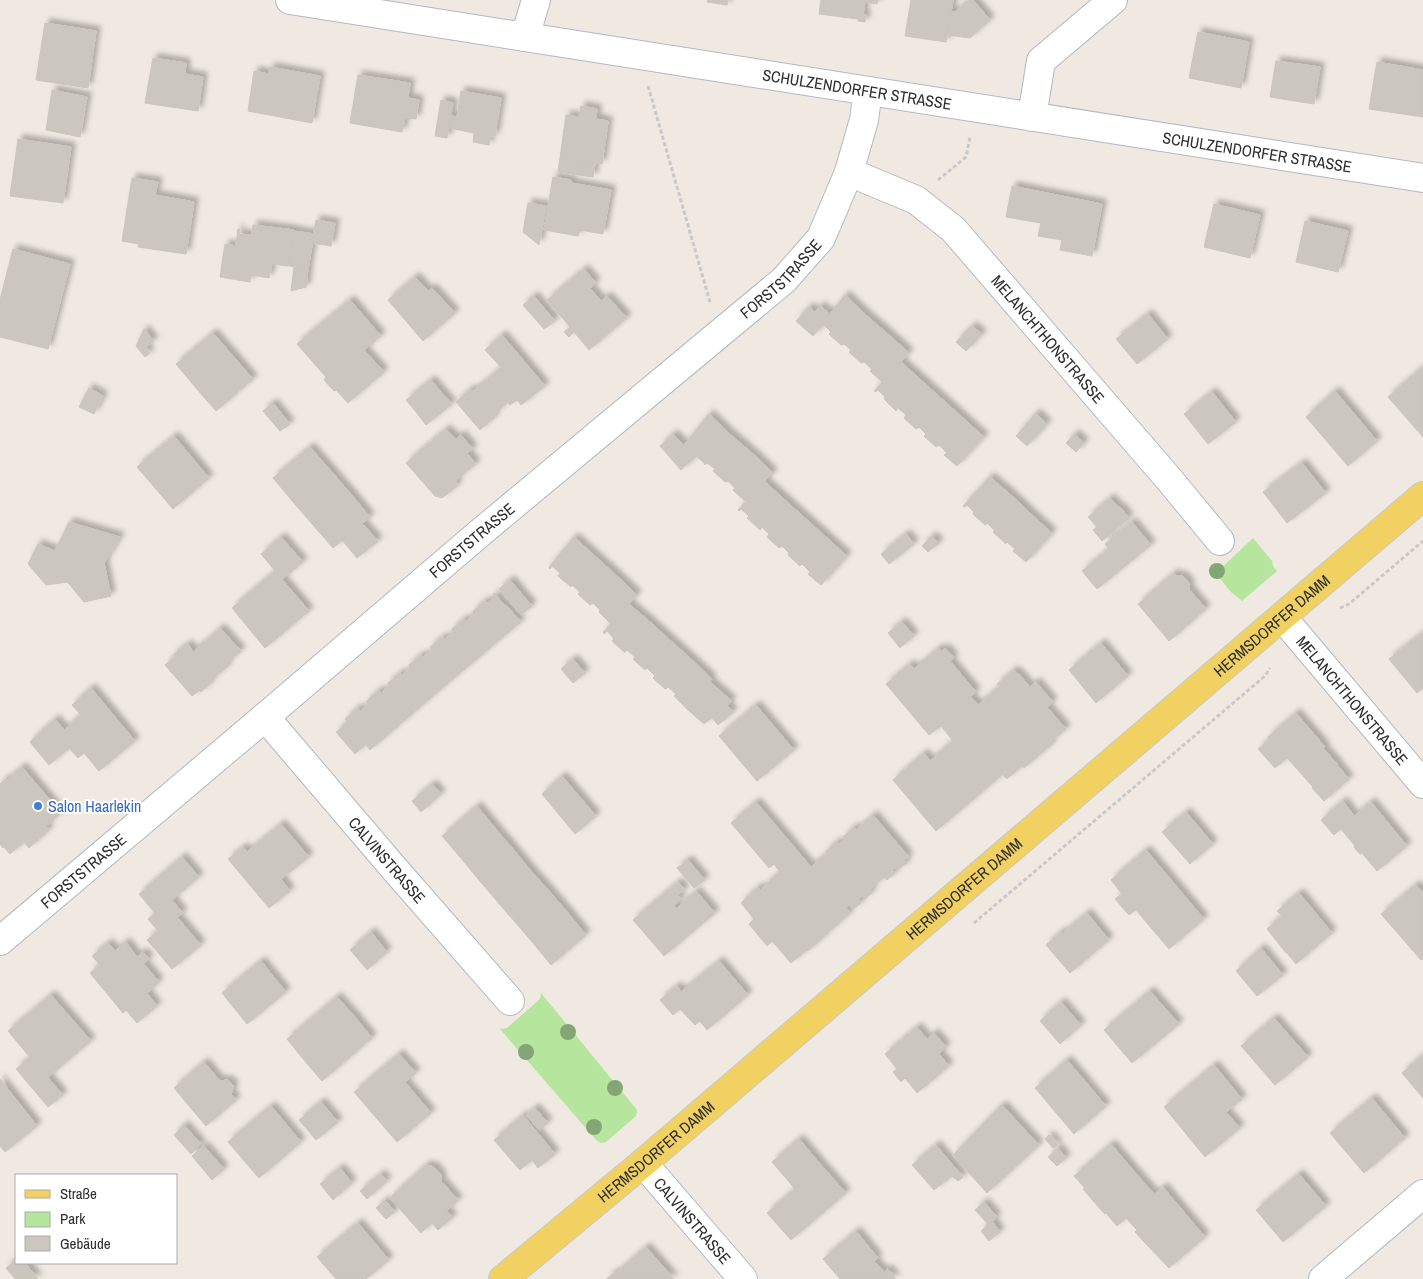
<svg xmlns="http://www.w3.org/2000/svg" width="1423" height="1279" viewBox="0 0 1423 1279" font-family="'Archivo Narrow',sans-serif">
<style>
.green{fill:#b6e59e}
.building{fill:#cbc7bf;stroke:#cbc5ba;filter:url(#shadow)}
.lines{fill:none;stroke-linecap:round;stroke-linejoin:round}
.minor-casing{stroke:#b4b7c1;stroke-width:30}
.major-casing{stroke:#c9c9c9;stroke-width:30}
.path{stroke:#c9c9c9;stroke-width:3;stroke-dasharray:4 2.5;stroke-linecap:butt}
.minor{stroke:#fff;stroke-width:28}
.major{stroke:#f2d163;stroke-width:28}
.tree{fill:#84a574}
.shop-dot{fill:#3f7fe0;stroke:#fff;stroke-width:2}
.labels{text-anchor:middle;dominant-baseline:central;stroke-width:4;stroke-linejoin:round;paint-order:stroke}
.street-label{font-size:16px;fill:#2e2e2e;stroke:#fff}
.shop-label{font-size:16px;fill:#366cbe;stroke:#fff;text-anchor:start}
</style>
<defs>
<filter id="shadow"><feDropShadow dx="4.5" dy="-4.5" stdDeviation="2.5" flood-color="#0004"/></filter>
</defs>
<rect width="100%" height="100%" fill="#efe9e1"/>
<!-- green -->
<path class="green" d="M1253,538L1272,561L1273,566L1277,571L1242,601C1239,598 1236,596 1232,593C1226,587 1222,579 1215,574Z
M541,993L637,1110L636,1116L606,1142L601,1143L597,1141L500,1029L507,1028L540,999Z"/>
<!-- building -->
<path class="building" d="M708,0H728L727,5L707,2Z
M821,0H878L877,4L865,2L863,15H866L865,22L858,21V19L819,14Z
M911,0H953L946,42L905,36Z
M969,0H973L990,20L970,38L947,35L951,12H955Z
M45,23L96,31L88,88L36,80Z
M1198,32L1249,42L1241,88L1189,78Z
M153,58L186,63L185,74L203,77L198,111L145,103Z
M1276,61L1320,67L1314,104L1270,97Z
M1377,62L1423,70V117L1369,109Z
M270,67L320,76L312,123L248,111L254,71L269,74Z
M358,75L410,83L408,98L419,100L416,119L405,118L402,132L350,123Z
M52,90L87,97L80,137L46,130Z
M461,91L501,98L495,136H491L489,145L473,142L474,133L449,128L451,116L457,117Z
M441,100L453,103L447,138L435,136Z
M581,106L597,109L596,119L608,121L602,164L560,158L566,115L579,117Z
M18,139L71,147L63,203L10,196Z
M560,158L595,164L593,177L558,172Z
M553,177L571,180V183L611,190L603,234L580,230L578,236L544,230Z
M132,178L158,182L155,195L194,202L186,254L138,247L139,244L122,241Z
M1012,186L1102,204L1092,256L1060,250L1062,240L1038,236L1041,223L1006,217Z
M528,203L546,206L539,245L523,232Z
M1214,204L1260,215L1250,258L1204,247Z
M316,220L335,223L331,246L312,243Z
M1305,221L1348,231L1338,272L1296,262Z
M253,225L294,230L288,266L272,264L269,278L251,275L250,282L220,277L225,244L236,246L238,229H240L239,234L252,235Z
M294,231L314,234L308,269L289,266Z
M13,249L70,264L59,306L2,292Z
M294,267L308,269L306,287L291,291Z
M584,269L596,283L590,288L601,301L607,296L627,318L589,350L574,332L569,337L564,332L570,327L547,300Z
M415,277L428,291L432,288L455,313L423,341L388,300Z
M2,292L59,306L48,349L0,337V300Z
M845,295L867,316L841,345L829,334L831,332L823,324L821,327L819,325L830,314Z
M534,296L555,321L544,329L523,305Z
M350,300L381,336L364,350L384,372L348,403L336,390L334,391L324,380L326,377L297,344Z
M820,306L830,314L819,325L821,327L813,336L796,321L809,307L815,312Z
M1148,314L1168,339L1137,364L1116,339Z
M867,316L888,334L861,363L849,352L851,350L844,344L841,345Z
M972,326L982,334L966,351L956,342Z
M144,329L154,341L145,347L150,353L145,357L136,346Z
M213,333L233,356L196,388L176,364Z
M888,334L909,353L882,382L870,371L872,369L864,362L861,363Z
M502,335L545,386L521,405L517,400L510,405L488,379L501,367L485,350Z
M233,356L253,379L216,411L196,388Z
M901,362L922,381L895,410L884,399L885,397L878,390L875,392L874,391Z
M1423,367V437L1388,397Z
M488,379L508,402L493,415L473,391Z
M431,380L441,392L416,412L406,400Z
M922,381L942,399L916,429L904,418L906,415L898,408L896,411L895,410Z
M89,388L103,396L94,414L79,407Z
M471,389L495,417L480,430L456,402Z
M1335,391L1377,441L1348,466L1306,417Z
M441,392L452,404L426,425L416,412Z
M1212,392L1236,422L1208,444L1184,414Z
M942,399L963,418L936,447L924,436L926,434L919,427L916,429Z
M273,403L290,424L280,431L263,411Z
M1036,413L1047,424L1027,446L1016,436Z
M709,414L731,435L705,464L693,453L695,451L687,443L685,446L684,445Z
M963,418L984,437L957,466L944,455L947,453L939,445L936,447Z
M446,429L456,439L461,435L473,449L467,453L476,464L456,480L457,486L442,498L435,496L406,463Z
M673,434L685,446L687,443L695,451L693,453L696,456L681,470L660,446Z
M1075,434L1084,443L1076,452L1066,443Z
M731,435L752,453L725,482L713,471L715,469L707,463L705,465V464Z
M174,436L209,478L173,509L137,467Z
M310,447L330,470L293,502L273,478Z
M752,453L773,473L745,501L733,490L735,488L728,481L725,482Z
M1302,463L1326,493L1287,523L1263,492Z
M330,470L350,493L313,525L293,502Z
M990,477L1011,495L985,525L973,514L974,512L967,505L965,507L963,506Z
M764,481L785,500L759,529L747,518L749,516L741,509L739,511L738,510Z
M350,493L370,517L333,548L313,525Z
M1011,495L1031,514L1005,543L993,532L995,531L987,523L985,525Z
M1110,498L1119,508L1097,527L1088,517Z
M785,500L805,518L779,548L767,537L769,534L762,527L760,530L759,529Z
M1120,507L1129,518L1102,541L1093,530Z
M1031,514L1052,533L1026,562L1013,551L1015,549L1007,542L1005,544V543Z
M805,518L826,537L800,566L788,555L789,553L782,546L779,548Z
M69,522L120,537L104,563L111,596L84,602L50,561Z
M1132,522L1151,545L1097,589L1082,571L1109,549L1105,544Z
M362,523L378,541L357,558L342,540Z
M906,534L914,544L889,564L881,554Z
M932,536L939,543L928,552L922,546Z
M281,537L303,562L282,579L261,554Z
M574,537L596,557L570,586L558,576L560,573L552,566L550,569L549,567Z
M826,537L847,556L821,585L808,574L810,572L802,564L800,566Z
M38,544L55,551L50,561L68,582L46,585L28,564Z
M596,557L617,576L590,605L578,594L580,592L572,585L571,587L570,586Z
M275,571L309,611L265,648L232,608Z
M1174,573L1177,576H1183L1189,583V589L1206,609L1169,641L1138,604Z
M617,576L637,595L610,623L599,612L600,610L593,603L590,605Z
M510,580L532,606L521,615L499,589Z
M494,593L504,605L505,604L521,622L498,641L473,611L485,601L487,603L490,601L495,596L493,594Z
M629,604L650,622L624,652L612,641L614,639L607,631L604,634L603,632Z
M473,611L498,641L477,659L452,629L464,619L466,621L474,614Z
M650,622L671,641L645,670L633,659L635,657L627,650L625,652H624Z
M902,622L914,636L900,648L888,633Z
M220,628L241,651L227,663L207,640Z
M452,629L477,659L455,677L430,647L443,637L445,639L453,632Z
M1423,633V688L1417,693L1389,659Z
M207,640L228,666L209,682L210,684L201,692L200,690L192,696L165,665L174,657V654L188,644L193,652Z
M671,641L691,659L665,689L653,678L655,676L647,668L645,670Z
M1101,643L1128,676L1096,703L1069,670Z
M939,648L942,651L945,648L954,658L950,661L976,692L971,697L978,705L999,687L997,684L1014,670L1017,674L1018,673L1030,687L1036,682L1053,702L1047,707L1066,729L1050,742L1052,744L1024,768L1022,766L1007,779L914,669Z
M432,650L455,677L434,695L409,665L421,655L423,657Z
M573,659L585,673L573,683L561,669Z
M691,659L712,679L686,708L674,696L676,694L668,687L666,689H665Z
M910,664L1003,774L936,831L893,780L924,753L930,761L953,741L941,726L929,735L886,684Z
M409,665L434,695L413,713L388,683L400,673L402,675L410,668Z
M710,682L732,701L704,724L686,708Z
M388,683L413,713L392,731L367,701L379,690L381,693L389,686Z
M91,688L135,741L99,771L84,753L78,758L69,748L75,743L64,730L81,715L72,705Z
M366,701L392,731L370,750L366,744L355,754L336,732L348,722L345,719L358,708L360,711L368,704Z
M727,705L733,712L718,725L712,718Z
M756,705L794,750L757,781L719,736Z
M1296,713L1325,747L1298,770L1287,758L1275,768L1258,749L1270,739L1268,737Z
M55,719L75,743L49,765L30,742Z
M1323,748L1338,765L1313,787L1298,770Z
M1338,766L1349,779L1324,801L1312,788Z
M22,767L61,813L46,826L49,830L29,848L24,842L10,854L4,847L3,848L0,844V784L6,779L7,780Z
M562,776L596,816L575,834L542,794Z
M432,784L441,794L421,812L412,801Z
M1343,801L1354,816L1334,835L1321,820Z
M756,802L850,913L808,951L807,950L791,963L772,941L767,946L749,924L754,919L741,903L758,887L760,890L780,872L774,864L769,868L731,823Z
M1371,802L1389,824L1357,851L1354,847L1355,846L1340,828Z
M477,806L495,828L460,857L442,836Z
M1186,812L1213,844L1190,864L1162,832Z
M873,815L909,857L904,860L907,863L899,869L897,867L892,870L895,873L887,880L884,877L870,889L872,892L865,899L862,896L858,899L861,903L853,909L850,905L846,908L811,867L827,853L826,851L837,842L839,844L845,840L843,837L854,827L856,830Z
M281,824L309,857L281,879L290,891L269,908L228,859L243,847L247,852Z
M1389,824L1407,846L1377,871L1362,853L1360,854L1357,851Z
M495,828L513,849L478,879L460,857Z
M513,849L531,871L496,900L478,879Z
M1146,850L1204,919L1169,949L1136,910L1129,915L1115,899L1122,894L1111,880Z
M182,857L199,877L172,900L183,913L177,917L201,945L183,960L148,919L155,913L139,894Z
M688,860L705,880L694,888L677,868Z
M531,871L550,892L515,922L496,900Z
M678,882L685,890L678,895L681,899L674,905L676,909L696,891L715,913L664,956L633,920Z
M1416,885L1423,892V959L1421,960L1381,914Z
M550,892L568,913L533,943L515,922Z
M1299,893L1323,922L1286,953L1267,929L1282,916L1277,911Z
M568,913L586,935L551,965L533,943Z
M1087,913L1109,940L1070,973L1046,945L1061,932L1062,934Z
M1323,922L1332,933L1296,964L1287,953Z
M158,931L183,960L172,969L147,940Z
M371,932L379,942L358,959L350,950Z
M126,942L137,957L143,952L149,959L144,964L159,982L147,993L157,1006L137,1023L126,1010L123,1013L90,973L100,965L92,956L108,943L115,951Z
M379,942L387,952L367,970L358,959Z
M1261,948L1283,975L1257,996L1236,971Z
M261,961L286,992L247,1024L222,993Z
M719,961L748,995L707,1030L700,1021L695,1025L680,1009L673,1015L660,1000L677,986L681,992Z
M1150,991L1179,1024L1132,1063L1104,1030Z
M51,995L91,1041L47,1078L8,1031Z
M337,997L355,1017L304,1060L287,1039Z
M1061,1002L1081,1025L1060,1044L1040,1021Z
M355,1017L372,1038L322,1081L304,1060Z
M1274,1018L1308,1057L1275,1085L1241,1046Z
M917,1027L927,1039L934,1033L946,1047L939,1054L949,1066L917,1093L905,1078L901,1082L893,1072L897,1069L885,1054Z
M399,1054L416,1073L405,1082L431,1113L397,1142L354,1092Z
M1423,1055V1098L1402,1073Z
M30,1057L63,1095L48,1107L16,1069Z
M1067,1060L1106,1106L1074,1134L1035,1088Z
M204,1062L220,1081L228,1080L234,1086L231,1094L236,1100L206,1126L174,1088Z
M1214,1065L1242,1099L1226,1112L1240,1128L1205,1157L1164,1107Z
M0,1079L37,1126L5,1152L0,1146Z
M1372,1098L1405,1138L1364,1173L1330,1133Z
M321,1102L338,1122L316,1140L299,1120Z
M1002,1105L1039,1145L987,1193L953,1155Z
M271,1106L301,1142L259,1178L228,1142Z
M535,1108L548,1123L539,1130L526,1115Z
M523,1115L555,1154L538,1168L532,1160L520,1170L494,1140Z
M184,1125L201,1144L191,1154L174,1135Z
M1049,1135L1058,1145L1053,1148L1045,1139Z
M799,1139L822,1166L795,1189L772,1162Z
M1111,1144L1133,1170L1094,1202L1083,1189L1085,1188L1074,1176Z
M936,1145L963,1177L958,1181L952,1176L934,1190L912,1165Z
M204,1146L224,1169L212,1180L192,1156Z
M1058,1148L1066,1158L1057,1166L1048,1157Z
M426,1165L434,1167L441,1175V1181L458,1200L446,1211L453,1217L438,1230L432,1223L421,1233L390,1198Z
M822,1166L846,1193L791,1240L767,1213Z
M340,1168L352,1183L333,1200L320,1184Z
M1133,1170L1154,1194L1117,1226L1106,1213L1105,1214L1094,1202Z
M381,1174L387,1181L367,1199L360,1191Z
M1299,1174L1326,1206L1283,1242L1256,1210Z
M1163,1187L1184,1212L1146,1244L1135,1232L1137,1230L1126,1218Z
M385,1200L395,1212L386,1219L376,1208Z
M984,1202L997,1217L988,1224L975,1210Z
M1184,1212L1205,1237L1169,1268L1146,1244Z
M992,1221L1000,1232L989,1241L981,1231Z
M358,1223L389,1260L366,1279H336L317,1257Z
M856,1231L878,1258L874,1261L884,1272L888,1269L896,1279H840L823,1259Z
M646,1247L674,1279H606L614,1273L615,1274Z
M16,1260V1263H25L38,1279H15L6,1268Z"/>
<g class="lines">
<defs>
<g id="minor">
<path id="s1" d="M290,0L1423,178"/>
<path d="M525,37L536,0"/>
<path d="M1032,117L1041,61L1113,0"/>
<path id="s2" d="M849,172L916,200L953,229L1168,478L1220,541"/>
<path id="s3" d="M1282,617L1423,784"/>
<path id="s4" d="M265,717L392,866L510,1001"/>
<path id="s5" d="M0,941L265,717L481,532L784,280L821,238L849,172L864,120L868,91"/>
<path id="s6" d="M643,1163L743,1279"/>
<path d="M1323,1279L1423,1194"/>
</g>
<g id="major">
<path id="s7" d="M503,1279L643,1163L1423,496"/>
</g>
</defs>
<!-- minor casing -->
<use href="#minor" class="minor-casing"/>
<!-- major casing -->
<use href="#major" class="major-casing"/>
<!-- path -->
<path class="path" d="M648,86L710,302
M938,180L966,157L970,137
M1340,608L1349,604L1423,541
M974,923L1265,676L1270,668"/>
<!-- minor -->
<use href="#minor" class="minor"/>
<!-- major -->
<use href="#major" class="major"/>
</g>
<!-- trees -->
<g class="tree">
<circle cx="1217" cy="571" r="8"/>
<circle cx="568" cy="1032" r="8"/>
<circle cx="526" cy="1052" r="8"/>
<circle cx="615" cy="1088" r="8"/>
<circle cx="594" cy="1127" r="8"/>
</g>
<!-- markers -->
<circle class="shop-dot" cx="38" cy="806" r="5"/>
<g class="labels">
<!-- street labels -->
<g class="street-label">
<text stroke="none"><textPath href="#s1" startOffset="574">SCHULZENDORFER STRASSE</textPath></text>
<text stroke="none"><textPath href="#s1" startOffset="979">SCHULZENDORFER STRASSE</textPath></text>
<text stroke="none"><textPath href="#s5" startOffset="1024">FORSTSTRASSE</textPath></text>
<text stroke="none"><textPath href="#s2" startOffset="265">MELANCHTHONSTRASSE</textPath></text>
<text stroke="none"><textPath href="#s5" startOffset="619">FORSTSTRASSE</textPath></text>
<text stroke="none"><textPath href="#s7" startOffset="1009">HERMSDORFER DAMM</textPath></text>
<text stroke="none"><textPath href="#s3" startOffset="109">MELANCHTHONSTRASSE</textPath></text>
<text stroke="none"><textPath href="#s4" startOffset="188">CALVINSTRASSE</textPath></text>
<text stroke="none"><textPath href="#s5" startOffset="109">FORSTSTRASSE</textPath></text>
<text stroke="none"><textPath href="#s7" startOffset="604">HERMSDORFER DAMM</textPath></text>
<text stroke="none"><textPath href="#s7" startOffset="199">HERMSDORFER DAMM</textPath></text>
<text stroke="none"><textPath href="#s6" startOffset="76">CALVINSTRASSE</textPath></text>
</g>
<!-- shop labels -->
<g class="shop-label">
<text x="48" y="806">Salon Haarlekin</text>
</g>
</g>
<!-- legend -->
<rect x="15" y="1174" width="162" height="90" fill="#ffffff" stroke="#ababab"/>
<rect x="25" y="1190" width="25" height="8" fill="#f2d163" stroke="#ababab"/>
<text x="60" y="1199" font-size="15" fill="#2e2e2e">Straße</text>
<rect x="25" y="1212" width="25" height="15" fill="#b6e59e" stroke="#ababab"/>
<text x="60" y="1224" font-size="15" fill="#2e2e2e">Park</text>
<rect x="25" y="1236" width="25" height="15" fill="#cbc7bf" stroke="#ababab"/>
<text x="60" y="1249" font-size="15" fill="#2e2e2e">Gebäude</text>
</svg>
